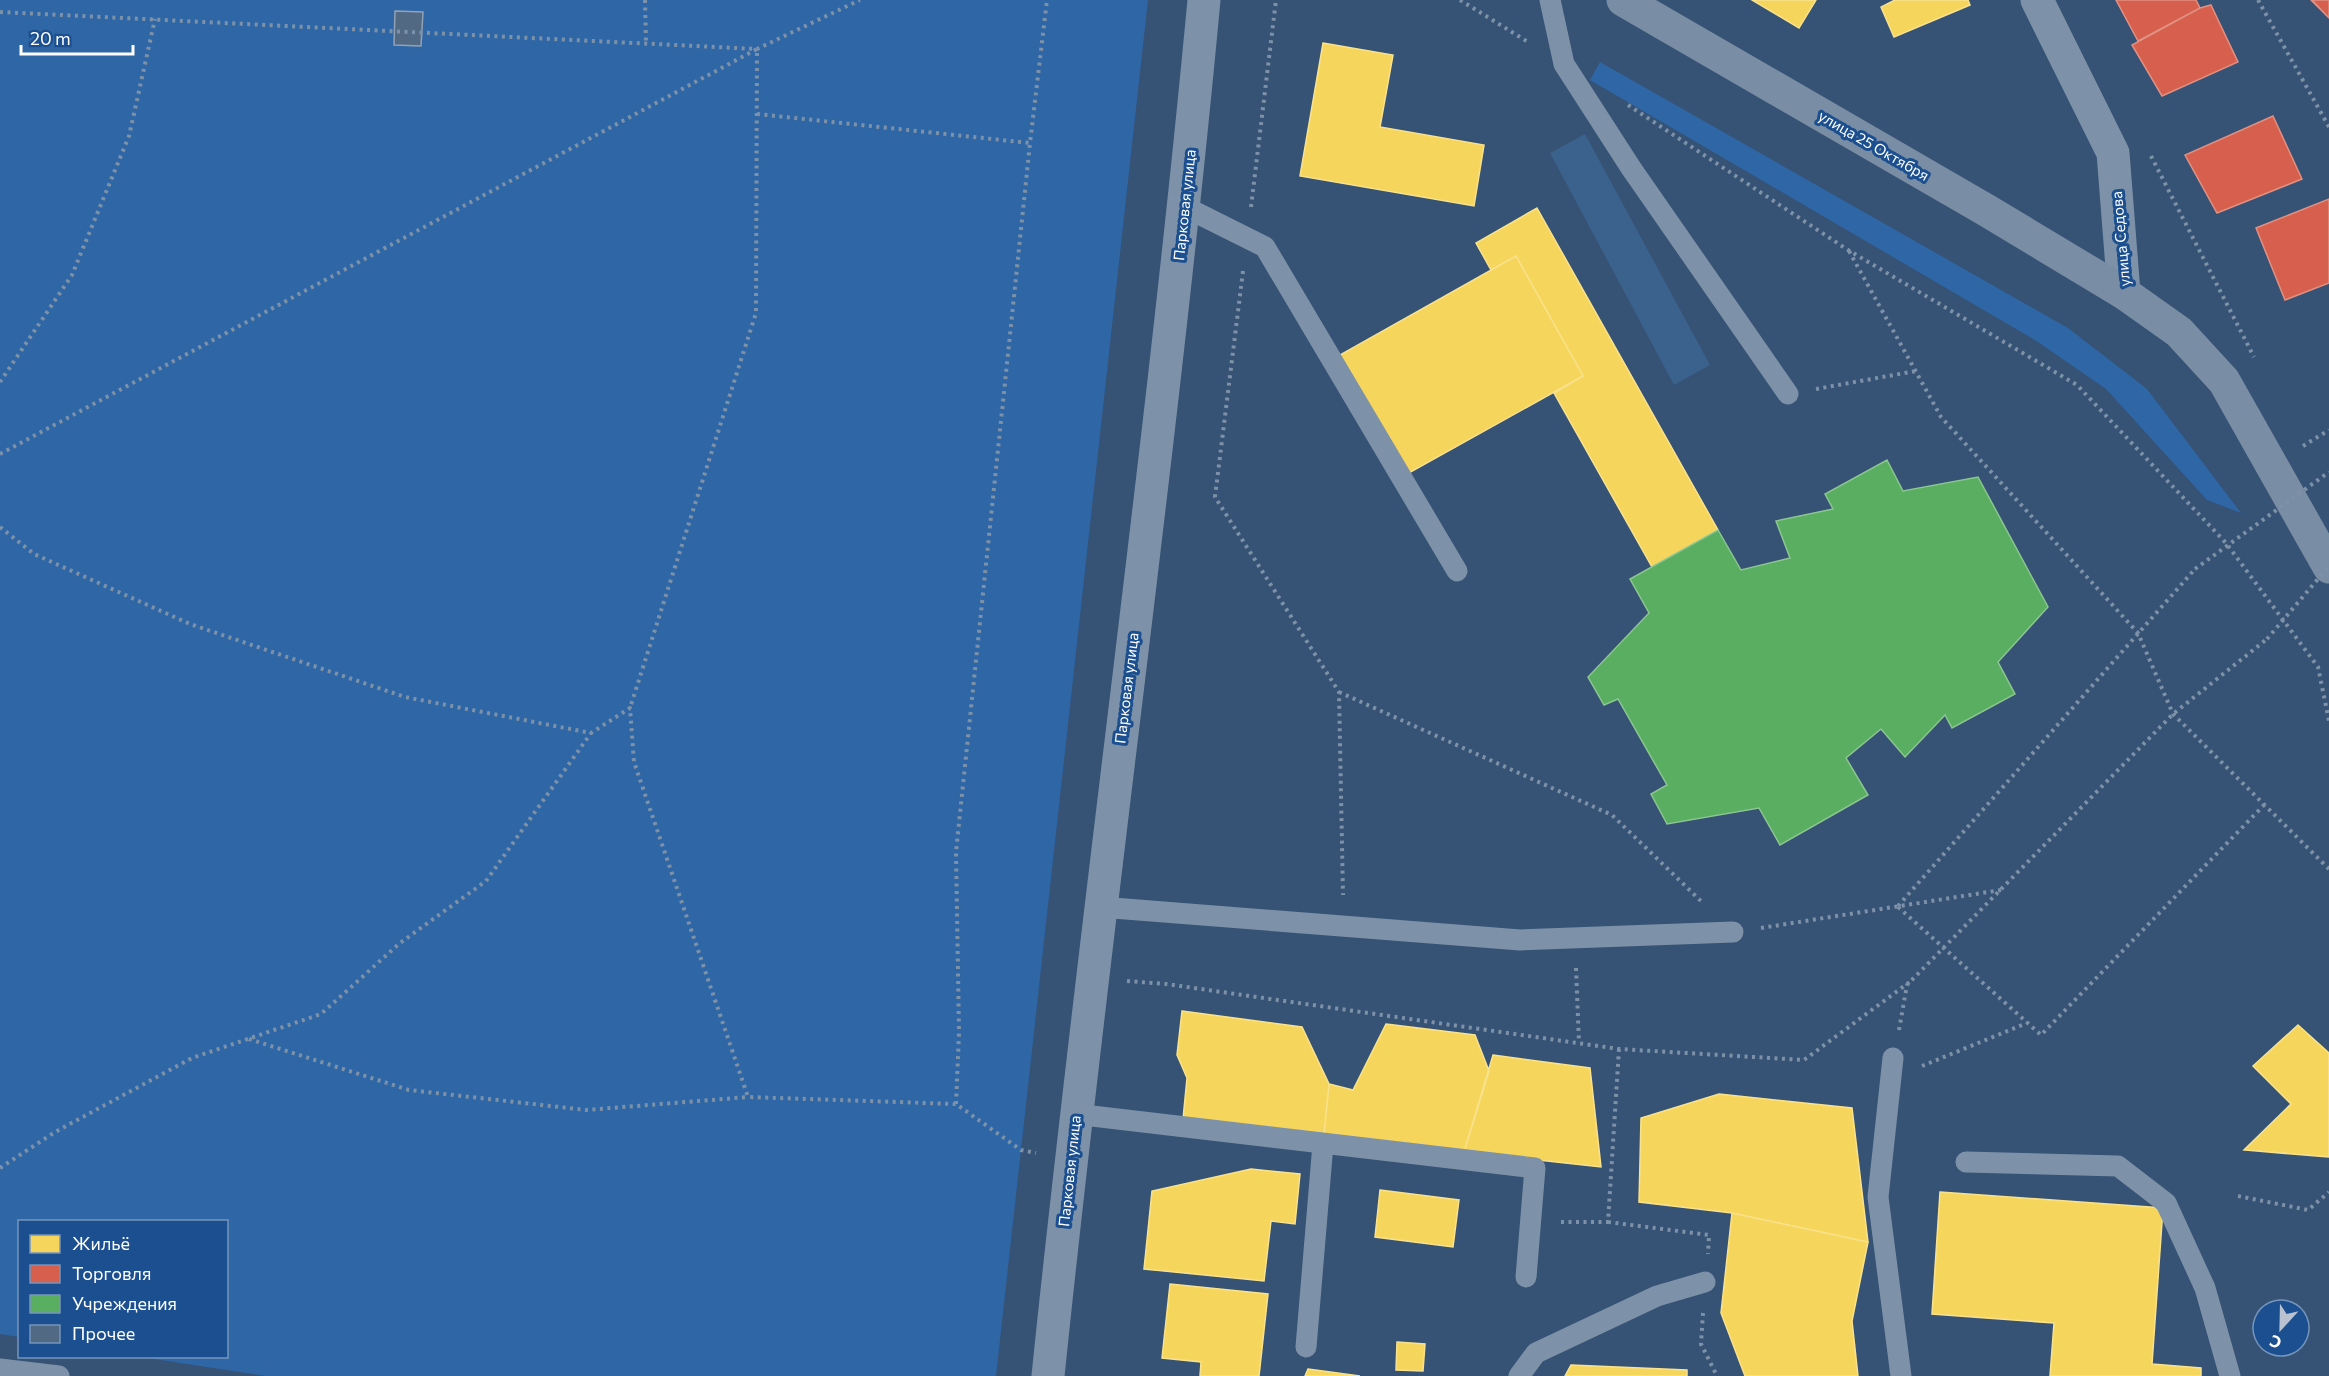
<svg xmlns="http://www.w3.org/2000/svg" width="2329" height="1376" viewBox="0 0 2329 1376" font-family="Commissioner,sans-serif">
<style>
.green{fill:#2f66a5}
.water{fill:#3b618d}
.homes{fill:#f6d55c;stroke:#f9e28d;stroke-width:1.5}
.shops{fill:#d6604d;stroke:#e29082;stroke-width:1.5}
.public{fill:#5aae61;stroke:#8cc690;stroke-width:1.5}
.building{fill:#526984;stroke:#92a2b6;stroke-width:1.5}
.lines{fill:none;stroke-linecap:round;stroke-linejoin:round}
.path{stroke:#7d92a8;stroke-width:4;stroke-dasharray:3 4.5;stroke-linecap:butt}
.service{stroke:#7d92a8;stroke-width:21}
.minor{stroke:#7d92a8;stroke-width:33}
.secondary{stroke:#798da4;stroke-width:33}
.path-bridge{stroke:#7d92a8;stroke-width:4;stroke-dasharray:3 4.5;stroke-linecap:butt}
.labels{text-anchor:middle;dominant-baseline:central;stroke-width:6;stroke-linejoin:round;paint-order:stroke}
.street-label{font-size:15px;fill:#fff;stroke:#1b4f8f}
</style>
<rect width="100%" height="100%" fill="#365274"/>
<!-- green -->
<path class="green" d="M0,0H1148L996,1376H266L141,1357L226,1356V1222H20L19,1337L0,1334Z
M1600,62L2068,328L2147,389L2241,513L2207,500L2106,389L2035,340L1590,80Z"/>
<!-- water -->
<path class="water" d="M1585,134L1710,365L1674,385L1550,153Z"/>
<!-- homes -->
<path class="homes" d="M1752,0H1816L1799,28Z
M1895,0H1968L1970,5L1894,37L1881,7Z
M1323,43L1393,55L1380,127L1484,145L1474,206L1300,176Z
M1537,208L1718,530L1652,567L1554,393L1583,376L1516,256L1491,270L1476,243Z
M1516,256L1583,376L1407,474L1340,355Z
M1182,1011L1302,1027L1329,1084L1324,1135L1183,1119L1187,1078L1177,1055Z
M1386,1024L1475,1035L1489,1071L1464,1152L1324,1135L1329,1084L1353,1090Z
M2298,1025L2329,1053V1157L2244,1150L2291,1104L2253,1066Z
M1493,1055L1590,1068L1601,1167L1464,1152Z
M1719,1094L1852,1108L1868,1242L1732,1213L1639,1202L1641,1118Z
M1251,1169L1300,1174L1295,1224L1271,1221L1264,1281L1144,1269L1152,1191Z
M1380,1190L1459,1200L1453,1247L1375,1237Z
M1940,1192L2163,1208L2152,1364L2201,1368V1376H2050L2054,1323L1932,1314Z
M1732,1213L1868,1242L1852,1321L1858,1376H1745L1721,1313Z
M1170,1284L1268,1294L1259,1376H1200L1201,1362L1162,1358Z
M1397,1342L1425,1344L1423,1371L1396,1370Z
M1571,1365L1687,1370V1376H1565Z
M1308,1369L1360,1376H1305Z"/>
<!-- shops -->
<path class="shops" d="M2116,0H2196L2200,8L2138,41Z
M2311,0H2329V18Z
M2312,0H2329V18Z
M2312,0H2329V18Z
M2211,5L2238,62L2162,96L2132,45L2200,8Z
M2273,116L2302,179L2217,213L2185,155Z
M2329,199V283L2285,300L2256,228Z"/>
<!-- public -->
<path class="public" d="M1887,460L1903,491L1978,477L2048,607L1998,662L2015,694L1952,728L1945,715L1905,757L1881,729L1846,758L1868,795L1780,845L1759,808L1667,824L1651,794L1667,785L1618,699L1604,705L1588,677L1649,613L1630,579L1718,530L1741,570L1790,558L1776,521L1833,509L1825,494Z"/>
<!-- building -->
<path class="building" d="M395,11L423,12L421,46L394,45Z"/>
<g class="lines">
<!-- path -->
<path class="path" d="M645,0L646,44
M1460,0L1528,42
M2258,0L2329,127
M0,12L757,49L860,0
M1628,105L1848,250L2077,385L2226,543L2318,667L2329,721
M757,114L1030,143L1047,0
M2151,156L2254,357
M1251,207L1276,0
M1849,251L1941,417L2138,633L2173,714L2329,869
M1243,271L1215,497L1339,692L1343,895
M0,382L72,275L129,136L155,19
M1816,389L1916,371
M2303,446L2329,430
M0,454L757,49L756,313L630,708
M0,527L34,554L190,624L405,697L591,733L630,708L634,762L748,1097L956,1104L1021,1150L1036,1153
M1339,692L1612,815L1703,903
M1898,906L2195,569
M1898,907L2041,1035L2265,804
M1761,928L2001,890
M1576,968L1579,1043
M1127,981L1166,984L1619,1049L1804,1060L1911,981
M1899,1030L1907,985L2173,714L2267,639
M249,1039L409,1090L586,1110L748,1097
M1922,1066L2027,1023
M956,1104L959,1033L956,852L1030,143
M0,1168L55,1132L192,1058L321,1014L400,943L486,881L591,733
M2238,1196L2308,1210L2329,1192
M1561,1222H1608L1619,1049
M1608,1222L1709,1235L1708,1254
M1703,1313L1701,1344L1717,1376"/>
<!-- service -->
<path class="service" d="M1550,0L1564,64L1631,168L1788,394
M1185,207L1265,247L1457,571
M1100,907L1520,940L1733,932
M1893,1058L1878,1197L1901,1376
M1075,1114L1535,1168L1526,1277
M1966,1162L2118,1166L2166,1203L2205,1288L2230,1376
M1306,1347L1323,1144
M0,1369L59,1376
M1519,1376L1536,1353L1657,1296L1705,1282"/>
<!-- minor -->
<path class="minor" d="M2037,0L2113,153L2124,293
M1048,1376C1095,917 1161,460 1204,0"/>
<!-- secondary -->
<path class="secondary" d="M1623,0L1986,210L2124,293L2179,332L2224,381L2329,567"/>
<!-- path-bridge -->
<path class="path-bridge" d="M2195,569L2329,472
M2267,639L2329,566"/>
</g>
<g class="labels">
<!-- street labels -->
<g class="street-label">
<text transform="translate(1874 145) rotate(30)">улица 25 Октября</text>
<text transform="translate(1184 205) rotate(-84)">Парковая улица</text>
<text transform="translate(2120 239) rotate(-95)">улица Седова</text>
<text transform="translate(1126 688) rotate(-83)">Парковая улица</text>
<text transform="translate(1069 1171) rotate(-84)">Парковая улица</text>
</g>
</g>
<!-- legend -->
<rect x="18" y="1220" width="210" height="138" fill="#1b4f8f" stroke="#7695bc" stroke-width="1.5"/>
<rect x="30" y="1235" width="30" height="18" fill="#f6d55c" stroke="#7695bc" stroke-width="1.5"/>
<text x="72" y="1250" font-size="18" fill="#ffffff">Жильё</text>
<rect x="30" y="1265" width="30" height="18" fill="#d6604d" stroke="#7695bc" stroke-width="1.5"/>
<text x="72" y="1280" font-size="18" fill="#ffffff">Торговля</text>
<rect x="30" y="1295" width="30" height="18" fill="#5aae61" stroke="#7695bc" stroke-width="1.5"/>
<text x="72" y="1310" font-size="18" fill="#ffffff">Учреждения</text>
<rect x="30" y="1325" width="30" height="18" fill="#526984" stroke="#7695bc" stroke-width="1.5"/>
<text x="72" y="1340" font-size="18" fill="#ffffff">Прочее</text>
<!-- north arrow -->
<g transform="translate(2281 1328) rotate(202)"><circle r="28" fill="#1b4f8f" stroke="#7695bc" stroke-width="1.5"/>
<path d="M0-4.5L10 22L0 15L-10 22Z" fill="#b9c2ce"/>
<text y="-9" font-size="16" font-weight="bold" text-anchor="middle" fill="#ffffff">С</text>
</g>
<!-- scale -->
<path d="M21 45v9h112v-9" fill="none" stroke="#ffffff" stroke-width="3"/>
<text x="30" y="45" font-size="18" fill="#ffffff" stroke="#1b4f8f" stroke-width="4.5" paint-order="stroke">20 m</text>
</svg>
